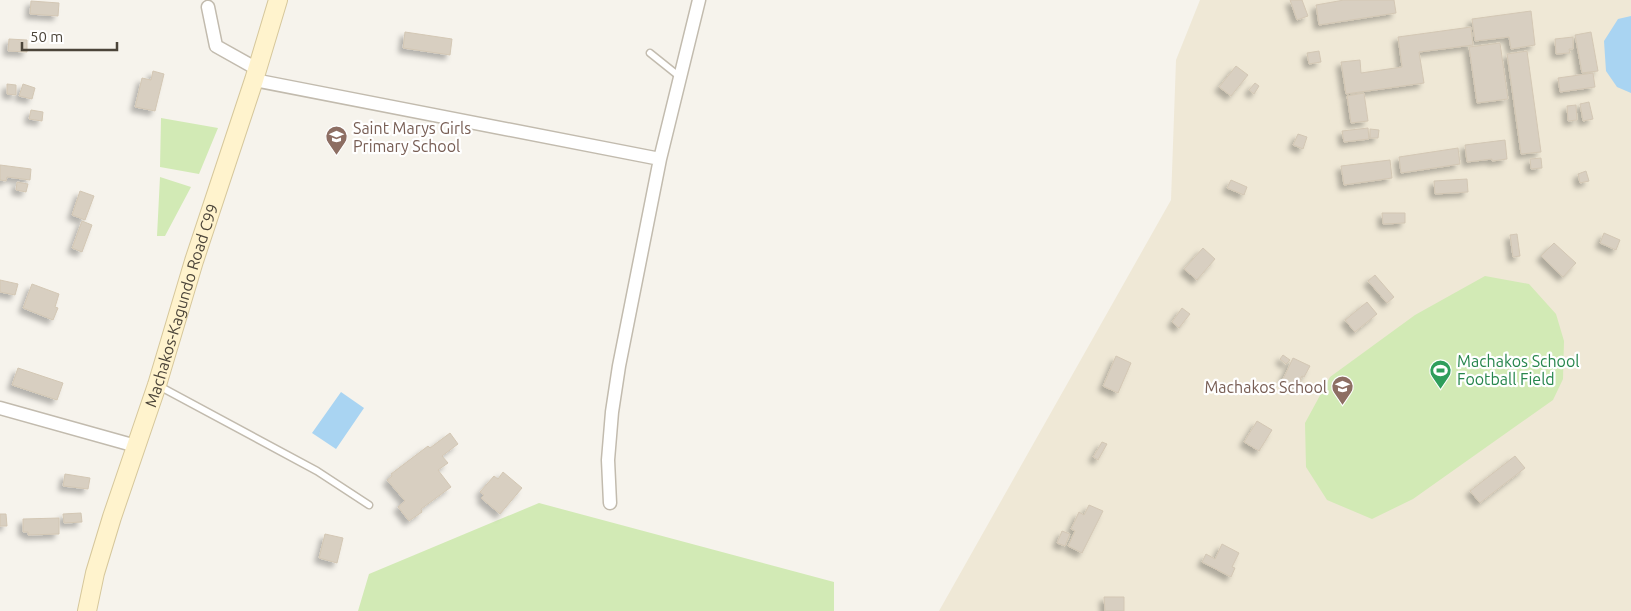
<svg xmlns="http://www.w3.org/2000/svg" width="1631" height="611" viewBox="0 0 1631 611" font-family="Ubuntu,sans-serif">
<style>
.education{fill:#efe8d6}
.green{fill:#d2eab5}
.water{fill:#a9d4f2}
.building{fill:#d8cfc1;stroke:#d3c7b4;filter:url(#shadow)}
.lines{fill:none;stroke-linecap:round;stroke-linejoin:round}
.service-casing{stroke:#c2bbae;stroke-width:9}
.minor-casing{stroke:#c2bbae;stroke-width:15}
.secondary-casing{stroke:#d6c79b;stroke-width:20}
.service{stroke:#fff;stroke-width:6}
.minor{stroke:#fff;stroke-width:12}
.secondary{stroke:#fff3cd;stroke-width:18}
.labels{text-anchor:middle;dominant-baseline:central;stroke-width:4.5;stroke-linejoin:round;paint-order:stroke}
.education-label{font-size:16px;fill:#785e54;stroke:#fff;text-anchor:start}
.street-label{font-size:16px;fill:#4b4439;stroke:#fff}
.leisure-label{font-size:16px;fill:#27864d;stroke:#fff;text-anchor:start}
</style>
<defs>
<filter id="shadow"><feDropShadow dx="-4.5" dy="4.5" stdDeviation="2.5" flood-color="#0004"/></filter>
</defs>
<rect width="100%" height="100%" fill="#f6f3ec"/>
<!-- education -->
<path class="education" d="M1200,0H1631V611H939L1171,200L1176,60Z"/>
<!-- green -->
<path class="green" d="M161,118L218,128L199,174L160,167Z
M160,177L191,187L165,236H157Z
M1485,276L1529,284L1556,314L1564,341L1563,379L1553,400L1413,499L1372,519L1327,500L1306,467L1305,423L1330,377L1415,315Z
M539,503L834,582V611H358L369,574Z"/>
<!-- water -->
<path class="water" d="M1631,16V93L1617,87L1606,71L1604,41L1618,19Z
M341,392L364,408L336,449L312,433Z"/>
<!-- building -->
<path class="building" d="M1290,0H1302L1308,16L1297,20Z
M1344,0H1394L1396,13L1319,25L1316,5Z
M31,1L59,3L58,16L30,14Z
M1531,11L1535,45L1511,49L1509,37L1475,41L1472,19Z
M1471,27L1473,45L1419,52L1424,83L1346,94L1341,62L1360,60L1361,73L1402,67L1398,37Z
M405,32L452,39L450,55L403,48Z
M1591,32L1598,71L1582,73L1575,35Z
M1573,37V49H1569L1570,53L1556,54L1555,39Z
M9,39L27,40V52L8,51Z
M1500,43L1508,99L1477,103L1469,47Z
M1319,51L1321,62L1309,64L1307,53Z
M1527,51L1541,152L1521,154L1507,54Z
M1236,66L1248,75L1231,96L1219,87Z
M153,71L164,74L155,111L135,107L142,78L151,80Z
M1593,73L1595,87L1560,92L1558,78Z
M1255,83L1259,86L1254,94L1249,90Z
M7,84L16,85V95L7,94Z
M23,84L35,88L32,99L19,96Z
M1364,93L1368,121L1351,123L1347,96Z
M1589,102L1593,119L1583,121L1580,104Z
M1576,105L1577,120L1568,121L1567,106Z
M31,110L43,112L42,121L29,119Z
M1368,128L1369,139L1344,142L1342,131Z
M1370,129L1379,130L1378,138H1370Z
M1298,134L1307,137L1303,149L1293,145Z
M1505,140L1507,159L1492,161V159L1467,162L1465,145Z
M1458,148L1460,164L1401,173L1399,157Z
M1541,158L1542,168L1531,169L1530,159Z
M1390,160L1392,178L1344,185L1341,166Z
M0,165L31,169L30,180L7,177L6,181L0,180Z
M1586,171L1589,181L1580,183L1578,174Z
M1467,179L1468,192L1435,194L1434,181Z
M1231,180L1247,187L1244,195L1227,188Z
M17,182L28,184L26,192L16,190Z
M80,191L94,196L85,220L72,215Z
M1382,213H1405V223L1383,224Z
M82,221L92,225L82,252L72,248Z
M1604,233L1620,240L1616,250L1600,243Z
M1517,234L1520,256L1513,257L1510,235Z
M1554,243L1576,263L1563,277L1541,256Z
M1203,248L1215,259L1197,280L1184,269Z
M1375,275L1394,297L1387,303L1368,281Z
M0,280L18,284L15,295L0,292Z
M32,284L59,294L55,307L58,308L53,320L23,308Z
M1367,302L1377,314L1355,332L1345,320Z
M1182,308L1190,314L1179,328L1172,322Z
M1283,355L1290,360L1286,364L1280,359Z
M1116,356L1131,363L1118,393L1103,386Z
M1293,358L1310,366L1304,377L1302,376L1297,386L1283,379Z
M18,368L63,383L57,400L12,385Z
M1257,421L1272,430L1259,451L1244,442Z
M450,433L458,444L442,456L448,463L438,470L451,487L421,509L422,512L409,521L398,507L405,501L387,480L392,476L391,474L428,446L430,448Z
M1102,442L1107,444L1098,460L1093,457Z
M1515,456L1525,468L1480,503L1470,491Z
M503,472L522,488L500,514L481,498L484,495L480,492L494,476L498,479Z
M65,474L90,478L88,489L63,486Z
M1089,505L1103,511L1082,553L1068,546L1075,531L1071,529L1079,512L1084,515Z
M81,513L82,522L64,523L63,514Z
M0,514H6L7,526H0Z
M59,518V534L28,535V532H23V519Z
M1062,531L1070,534L1065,546L1057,543Z
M325,534L343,538L337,563L319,558Z
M1222,544L1239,553L1232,567L1235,568L1231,577L1202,562L1206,554L1215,559Z
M1104,597H1124V611H1105Z"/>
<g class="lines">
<defs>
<path id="service" d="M650,53L680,77
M159,386L317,471L369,505"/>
<path id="minor" d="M208,7L216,46L257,69
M254,80L660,159
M0,408L136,446
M610,503L608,460L612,412L619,366L660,159L699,0"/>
<g id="secondary">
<path id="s1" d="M87,611L95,573L112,517L157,385L194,261L254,80L278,0"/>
</g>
</defs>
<!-- service casing -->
<use href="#service" class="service-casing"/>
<!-- minor casing -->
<use href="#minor" class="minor-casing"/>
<!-- secondary casing -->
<use href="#secondary" class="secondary-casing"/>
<!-- service -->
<use href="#service" class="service"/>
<!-- minor -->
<use href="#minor" class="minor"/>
<!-- secondary -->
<use href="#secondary" class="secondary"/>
</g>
<!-- icons -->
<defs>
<symbol id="school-pin" viewBox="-11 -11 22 30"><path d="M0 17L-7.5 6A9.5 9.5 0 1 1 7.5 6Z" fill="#8d6e63" stroke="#fff"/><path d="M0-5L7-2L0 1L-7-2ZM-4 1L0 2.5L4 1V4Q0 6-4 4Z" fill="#fff"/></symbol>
<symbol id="stadium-pin" viewBox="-11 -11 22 30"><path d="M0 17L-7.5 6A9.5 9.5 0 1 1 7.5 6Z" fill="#2e9e5b" stroke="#fff"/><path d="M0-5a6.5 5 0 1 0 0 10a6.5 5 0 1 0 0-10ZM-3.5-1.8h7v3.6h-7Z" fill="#fff"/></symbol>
</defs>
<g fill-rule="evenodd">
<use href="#school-pin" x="324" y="124" width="25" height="34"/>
<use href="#stadium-pin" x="1428" y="358" width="25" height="34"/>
<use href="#school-pin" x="1330" y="374" width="25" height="34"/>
</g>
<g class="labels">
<!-- education labels -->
<g class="education-label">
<text x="353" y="128">Saint Marys Girls<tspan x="353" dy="18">Primary School</tspan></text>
<text x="1327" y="387" text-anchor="end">Machakos School</text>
</g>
<!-- street labels -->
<g class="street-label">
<text stroke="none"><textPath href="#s1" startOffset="320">Machakos-Kagundo Road C99</textPath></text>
</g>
<!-- leisure labels -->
<g class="leisure-label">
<text x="1457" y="361">Machakos School<tspan x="1457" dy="18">Football Field</tspan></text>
</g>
</g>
<!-- scale -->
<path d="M22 42v8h95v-8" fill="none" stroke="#4b4439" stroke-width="2.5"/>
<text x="30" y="42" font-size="15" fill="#4b4439" stroke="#ffffff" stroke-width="4" paint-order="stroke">50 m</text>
</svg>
